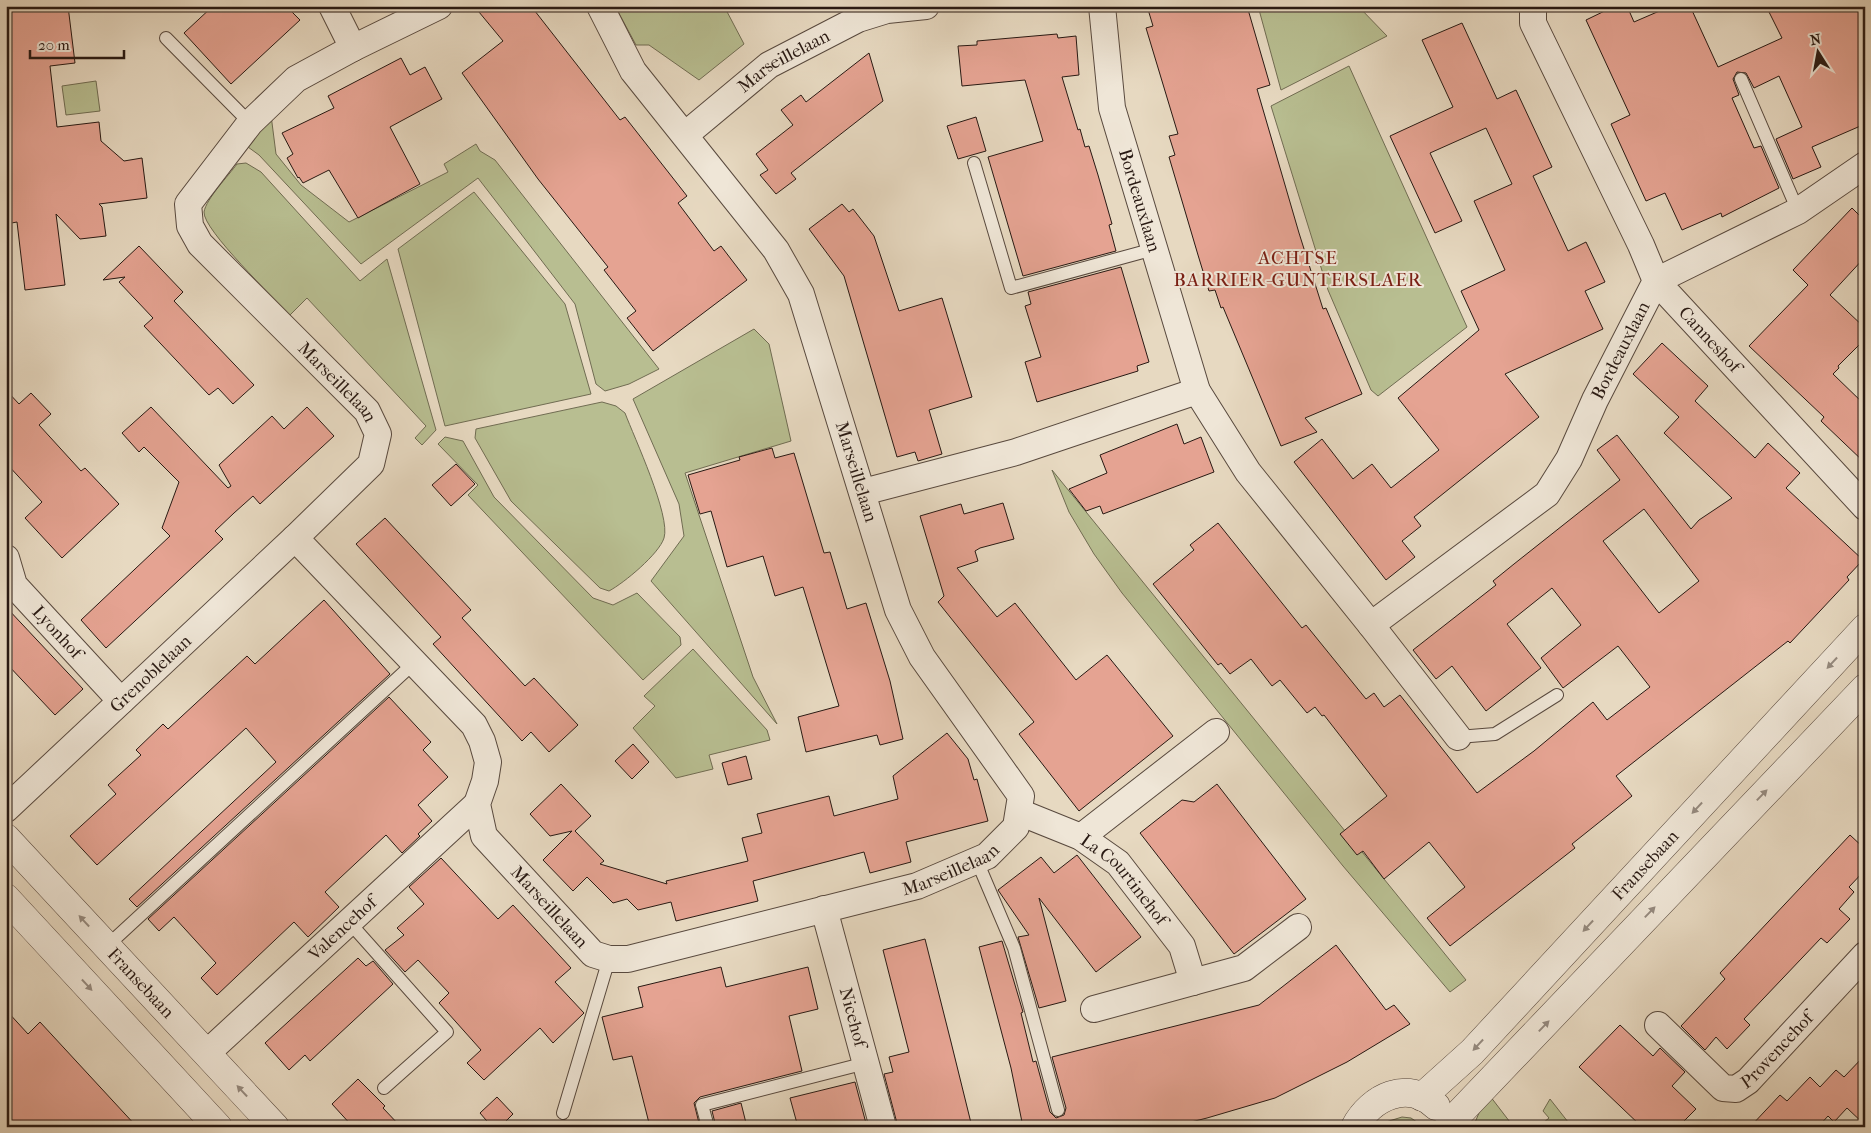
<svg xmlns="http://www.w3.org/2000/svg" width="1871" height="1133" viewBox="0 0 1871 1133" font-family="'IM FELL French Canon',serif">
<style>
.green{fill:#b8be91;stroke:#706c52}
.building{fill:#e5a392;stroke:#281913;fill-rule:evenodd}
.lines{fill:none;stroke-linecap:round;stroke-linejoin:round}
.service-casing{stroke:#58493e;stroke-width:14}
.minor-casing{stroke:#58493e;stroke-width:28}
.tertiary-casing{stroke:#58493e;stroke-width:29}
.service{stroke:#efe6d7;stroke-width:12}
.minor{stroke:#efe6d7;stroke-width:26}
.tertiary{stroke:#efe6d7;stroke-width:28}
.oneway{fill:#958a7f}
.labels{text-anchor:middle;dominant-baseline:central;stroke-width:4;stroke-linejoin:round;paint-order:stroke}
.street-label{font-size:18px;fill:#281913;stroke:#efe6d7}
.neighbourhood-label{font-size:19px;letter-spacing:1px;fill:#7a1f14;stroke:#efe6d7}
</style>
<rect width="100%" height="100%" fill="#e7d9c1"/>
<filter id="stains"><feTurbulence type="fractalNoise" baseFrequency=".004" numOctaves="4"/><feColorMatrix values="0 0 0 0 .2 0 0 0 0 .09 0 0 0 0 .02 0 0 0 .5 -.17"/></filter>
<radialGradient id="worn" r=".72"><stop offset=".6" stop-color="#630" stop-opacity="0"/><stop offset="1" stop-color="#630" stop-opacity=".3"/></radialGradient>
<!-- green -->
<path class="green" d="M615,6H724L744,44L699,80L649,45H636Z
M1258,6H1358L1387,36L1281,90Z
M1349,66L1467,327L1378,396L1371,390L1328,290L1271,106Z
M96,81L100,111L66,115L62,86Z
M271,115L276,154L301,185L349,222L448,172L444,164L476,144L480,151L495,160L659,369L629,384L605,391L596,384L575,304L478,178L361,264L259,155L248,147Z
M246,163L261,172L360,281L387,259L436,430L422,445L415,438L426,426L307,298L290,315C275,299 203,230 204,212C206,199 229,175 237,164Z
M474,192L565,304L591,394L445,426L398,249Z
M754,329L769,344L791,441L685,473L753,677L777,724L651,581L684,536L679,504L633,399Z
M602,402L616,406L625,413C634,437 671,516 664,538C659,554 624,583 609,591L600,588L511,501L475,438L476,429Z
M445,437L463,441L494,497L593,598L613,605L637,593L680,637L681,645L643,680L468,495L478,485L438,444Z
M1052,470L1466,980L1450,992L1343,866L1122,593L1094,554L1069,512Z
M693,649L767,730L770,740L709,755L713,769L676,778L633,728L655,706L644,696Z
M1490,1096L1513,1126L1512,1127H1473L1482,1106Z
M1550,1099L1572,1127H1546L1543,1123L1549,1118L1543,1111Z
M1402,1117L1411,1118L1424,1127H1381L1386,1122Z"/>
<!-- building -->
<path class="building" d="M6,6H68L75,63L50,66L57,127L99,122L101,141L124,161L142,158L147,198L99,204L102,207L106,236L80,239L56,214L65,285L25,290L17,222L6,224Z
M213,6H286L300,20L231,84L184,33Z
M474,6H531L620,120L625,117L687,196L678,203L714,251L721,246L747,280L653,351L627,318L636,311L604,270L608,267L538,179L462,73L503,41Z
M1147,6H1247L1270,85L1257,89L1299,233L1323,309L1326,308L1362,394L1305,418L1317,432L1281,446L1223,307L1221,308L1215,290L1209,291L1198,255L1169,157L1175,155L1169,136L1178,134L1146,28L1153,26Z
M1615,6H1627L1634,22L1671,6H1690L1718,67L1782,38L1766,6H1865V124L1812,147L1821,167L1793,179L1776,139L1802,127L1779,76L1754,88L1746,73L1737,72L1733,79L1739,95L1732,98L1754,148L1761,146L1779,188L1722,217L1721,213L1682,230L1665,193L1646,201L1611,124L1630,115L1586,20Z
M1462,23L1497,99L1516,90L1552,167L1533,176L1568,251L1586,242L1605,282L1585,291L1603,329L1505,374L1539,417L1414,517L1421,526L1402,541L1415,557L1386,580L1294,462L1322,439L1353,479L1372,464L1391,488L1439,450L1398,398L1479,330L1461,291L1505,270L1474,201L1512,184L1486,128L1430,153L1462,221L1435,233L1390,136L1453,107L1422,40Z
M1057,34L1058,38L1076,36L1079,75L1062,77L1078,130L1080,129L1085,147L1089,146L1098,175L1112,224L1109,225L1116,251L1023,276L988,157L1043,141L1025,80L962,86L958,46L977,45V41Z
M869,53L883,101L791,173L796,179L776,194L760,175L768,170L756,154L793,125L781,110L801,95L806,102Z
M401,58L410,75L425,67L442,99L390,127L420,184L358,218L329,170L303,183L299,177L298,178L287,158L293,154L282,133L334,108L328,96Z
M976,117L986,151L958,159L947,126Z
M842,204L849,212L853,209L874,236L899,311L942,298L972,397L929,410L942,454L918,461L915,452L897,457L844,276L809,229Z
M1852,208L1865,221V257L1830,295L1865,328V339L1838,366L1839,368L1833,374L1865,405V463L1821,421L1824,417L1749,346L1808,285L1793,270Z
M139,246L183,292L174,301L254,385L233,404L218,388L209,395L144,326L153,318L119,282L125,277L103,280Z
M1121,267L1149,362L1137,366L1138,371L1037,402L1025,362L1041,357L1025,306L1031,304L1028,292Z
M1662,343L1708,386L1695,401L1755,458L1768,443L1800,473L1786,488L1863,560L1847,577L1849,580L1790,643L1788,641L1616,776L1632,796L1572,844L1575,848L1450,946L1427,918L1465,887L1429,842L1384,879L1363,851L1357,855L1340,834L1387,796L1324,715L1322,716L1315,707L1307,713L1280,680L1272,686L1251,659L1230,674L1221,663L1218,665L1153,584L1194,550L1190,545L1218,523L1302,628L1306,625L1366,699L1374,693L1384,707L1400,695L1477,793L1534,751L1593,702L1607,720L1650,687L1618,646L1563,688L1541,658L1581,625L1552,588L1507,624L1541,668L1486,711L1452,666L1436,679L1413,650L1496,585L1493,581L1514,564L1620,480L1597,450L1617,435L1691,529L1699,520L1732,498L1664,433L1679,417L1633,374ZM1644,509L1699,581L1659,613L1603,541Z
M6,390L19,404L31,393L51,414L39,425L81,471L85,468L119,504L62,558L25,518L42,502L6,463Z
M151,407L228,488L231,486L219,465L272,416L284,429L307,407L334,436L260,504L253,496L234,513L215,531L223,539L106,648L81,620L170,536L162,528L179,482L144,447L139,452L122,433Z
M1177,424L1184,444L1201,437L1214,472L1103,514L1100,506L1086,511L1069,489L1107,473L1100,455Z
M772,448L775,458L794,453L824,553L830,552L847,609L866,603L890,681L903,739L880,745L877,735L806,752L798,717L839,706L803,587L775,596L763,556L727,567L711,511L700,514L688,475L740,460L739,457Z
M456,464L475,484L451,506L432,485Z
M1003,503L1014,539L980,548L975,551L978,561L957,568L997,617L1015,603L1076,680L1107,655L1173,736L1079,811L1019,734L1034,722L938,602L944,596L920,516L961,504L964,514Z
M385,518L471,610L462,618L525,686L534,678L578,725L549,752L531,732L522,741L433,644L441,637L356,544Z
M324,600L390,674L137,907L129,899L276,762L246,728L97,865L70,836L116,794L108,785L141,755L136,750L163,724L168,729L247,656L255,664Z
M6,607L83,689L55,715L6,663Z
M389,697L431,742L423,750L448,777L418,805L432,821L418,834L420,836L402,853L386,835L325,892L339,907L308,937L294,922L217,995L201,978L216,963L174,917L159,931L148,919Z
M947,733L968,759L974,780L977,779L988,821L906,842L911,862L870,873L864,852L753,881L758,901L676,921L671,902L638,910L627,899L613,903L587,877L573,891L543,860L572,831L550,836L530,814L561,784L591,816L575,831L604,861L600,864L667,884L666,881L748,861L742,838L762,833L757,814L829,796L834,816L898,799L893,776Z
M633,744L649,762L632,779L615,761Z
M746,756L752,779L728,785L722,763Z
M1217,784L1306,899L1234,954L1140,833L1182,800L1194,802Z
M1850,835L1865,849V870L1849,887L1854,892L1839,909L1850,919L1827,943L1821,938L1744,1019L1750,1025L1727,1049L1716,1037L1705,1050L1681,1026L1725,979L1720,973Z
M1077,855L1141,937L1096,972L1039,898L1066,1001L1039,1008L1018,937L1029,935L998,890L1041,857L1054,873Z
M441,858L498,919L513,905L571,968L555,982L584,1013L553,1043L540,1028L484,1080L467,1063L481,1050L439,1003L449,993L418,960L405,972L385,950L404,935L397,928L424,904L409,887Z
M925,939L951,1042L972,1127H898L884,1074L893,1072L889,1057L909,1052L883,950Z
M1002,941L1023,1012L1021,1013L1033,1062L1036,1061L1050,1112L1056,1118L1064,1115L1066,1108L1052,1057L1259,1005L1336,945L1386,1010L1394,1005L1410,1024L1347,1062L1275,1098L1207,1118L1171,1127H1023L1011,1068L979,947Z
M358,958L366,966L373,961L393,984L310,1061L305,1055L289,1070L265,1043Z
M721,967L726,987L808,967L818,1009L789,1016L802,1071L700,1097L694,1103L700,1127H650L632,1056L613,1060L602,1017L643,1007L638,987Z
M6,1010L28,1034L40,1022L137,1127H6Z
M1620,1025L1653,1056L1660,1048L1685,1072L1672,1086L1696,1109L1678,1127H1642L1579,1067Z
M1865,1055V1125L1847,1108L1834,1122L1828,1116L1818,1127H1750L1780,1095L1787,1101L1810,1077L1820,1087L1836,1070L1844,1077Z
M358,1079L385,1106L383,1108L401,1127H353L332,1104Z
M855,1082L867,1127H798L790,1098Z
M497,1097L513,1114L500,1127H492L480,1113Z
M741,1103L747,1127H716L712,1111Z"/>
<g class="lines">
<defs>
<path id="service" d="M166,38L250,123
M1741,79L1798,211
M974,163L1011,288L1154,249
M1458,737L1495,734L1557,695
M977,861L1014,948L1058,1110
M349,922L447,1032L384,1088
M107,946L414,663
M563,1113L609,959
M708,1127L702,1105L866,1063"/>
<g id="minor">
<path d="M332,6L353,48"/>
<path id="s1" d="M439,6L353,48L296,79L250,123L188,204L190,226L200,244L367,411L378,434L371,464L295,538L474,725L482,741L488,762L485,781L477,804L484,836L593,954L609,959H628L917,886L987,856L1016,827L1021,796L922,657L898,610L801,294L776,250L633,71L600,6"/>
<path id="s2" d="M1102,6L1112,108L1197,391L1248,472L1371,625L1547,494L1569,459L1595,400L1656,281L1641,245L1533,23V6"/>
<path id="s3" d="M685,135L769,65L858,19L887,10L926,6"/>
<path id="s4" d="M1865,165L1798,211L1656,281L1865,507"/>
<path d="M863,492L1016,452L1197,391"/>
<path id="s5" d="M6,558L14,585L121,701"/>
<path d="M1371,625L1458,737"/>
<path id="s6" d="M6,809L295,538"/>
<path id="s7" d="M1019,812L1081,837L1118,863L1182,946L1193,982"/>
<path d="M1081,837L1216,732"/>
<path id="s8" d="M824,909L883,1127"/>
<path d="M1094,1009L1244,968L1298,927"/>
<path id="s9" d="M1658,1025L1723,1088L1736,1089L1748,1081L1865,955"/>
<path id="s10" d="M207,1053L477,804"/>
</g>
<g id="tertiary">
<path id="s11" d="M6,838L275,1127"/>
<path d="M6,898L218,1127"/>
<path id="s12" d="M1422,1097L1472,1052L1865,628"/>
<path d="M1449,1124L1865,688"/>
<path d="M1355,1127C1371,1097 1408,1079 1436,1106"/>
</g>
</defs>
<!-- service casing -->
<use href="#service" class="service-casing"/>
<!-- minor casing -->
<use href="#minor" class="minor-casing"/>
<!-- tertiary casing -->
<use href="#tertiary" class="tertiary-casing"/>
<!-- service -->
<use href="#service" class="service"/>
<!-- minor -->
<use href="#minor" class="minor"/>
<!-- tertiary -->
<use href="#tertiary" class="tertiary"/>
</g>
<!-- one-way arrows -->
<defs><path id="oneway-solid" d="M-6-.8H1V-3.2L6.5 0L1 3.2V.8H-6Z" transform="scale(1.25)"/></defs>
<g class="oneway">
<use href="#oneway-solid" transform="translate(1832 663) rotate(133)"/>
<use href="#oneway-solid" transform="translate(1762 795) rotate(-46)"/>
<use href="#oneway-solid" transform="translate(1697 808) rotate(133)"/>
<use href="#oneway-solid" transform="translate(1650 912) rotate(-46)"/>
<use href="#oneway-solid" transform="translate(84 921) rotate(-133)"/>
<use href="#oneway-solid" transform="translate(1588 926) rotate(133)"/>
<use href="#oneway-solid" transform="translate(87 985) rotate(47)"/>
<use href="#oneway-solid" transform="translate(1544 1026) rotate(-46)"/>
<use href="#oneway-solid" transform="translate(1478 1045) rotate(133)"/>
<use href="#oneway-solid" transform="translate(242 1091) rotate(-133)"/>
</g>
<g class="labels">
<!-- street labels -->
<g class="street-label">
<text stroke="none"><textPath href="#s3" startOffset="124">Marseillelaan</textPath></text>
<text stroke="none"><textPath href="#s2" startOffset="199">Bordeauxlaan</textPath></text>
<text stroke="none"><textPath href="#s4" startOffset="319">Canneshof</textPath></text>
<text stroke="none"><textPath href="#s2" startOffset="1071">Bordeauxlaan</textPath></text>
<text stroke="none"><textPath href="#s1" startOffset="564">Marseillelaan</textPath></text>
<text transform="translate(856 472) rotate(73)">Marseillelaan</text>
<text stroke="none"><textPath href="#s5" startOffset="92">Lyonhof</textPath></text>
<text stroke="none"><textPath href="#s6" startOffset="198">Grenoblelaan</textPath></text>
<text stroke="none"><textPath href="#s12" startOffset="322">Fransebaan</textPath></text>
<text stroke="none"><textPath href="#s1" startOffset="1674">Marseillelaan</textPath></text>
<text stroke="none"><textPath href="#s7" startOffset="128">La Courtinehof</textPath></text>
<text stroke="none"><textPath href="#s1" startOffset="1239">Marseillelaan</textPath></text>
<text stroke="none"><textPath href="#s10" startOffset="184">Valencehof</textPath></text>
<text stroke="none"><textPath href="#s11" startOffset="198">Fransebaan</textPath></text>
<text stroke="none"><textPath href="#s8" startOffset="112">Nicehof</textPath></text>
<text stroke="none"><textPath href="#s9" startOffset="160">Provencehof</textPath></text>
</g>
<!-- neighbourhood labels -->
<g class="neighbourhood-label">
<text x="1298" y="258">ACHTSE<tspan x="1298" dy="22">BARRIER-GUNTERSLAER</tspan></text>
</g>
</g>
<!-- margin -->
<rect width="1871" height="1133" fill="none" stroke="#e7d9c1" stroke-width="25"/>
<rect x="8" y="8" width="1856" height="1118" fill="none" stroke="#281913" stroke-width="2.5"/>
<rect x="12" y="12" width="1846" height="1108" fill="none" stroke="#281913"/>
<!-- north arrow -->
<g transform="translate(1818 52) rotate(349)" stroke="#efe6d7" stroke-width="4" paint-order="stroke">
<path d="M0-4L9 19L0 12L-9 19Z" fill="#281913"/>
<text y="-8" font-size="14" font-weight="bold" text-anchor="middle" fill="#281913">N</text>
</g>
<!-- scale -->
<path d="M30 50v8h94v-8" fill="none" stroke="#281913" stroke-width="2.5"/>
<text x="38" y="50" font-size="15" fill="#281913" stroke="#efe6d7" stroke-width="4" paint-order="stroke">20 m</text>
<rect width="100%" height="100%" filter="url(#stains)"/>
<rect width="100%" height="100%" fill="url(#worn)"/>
</svg>
